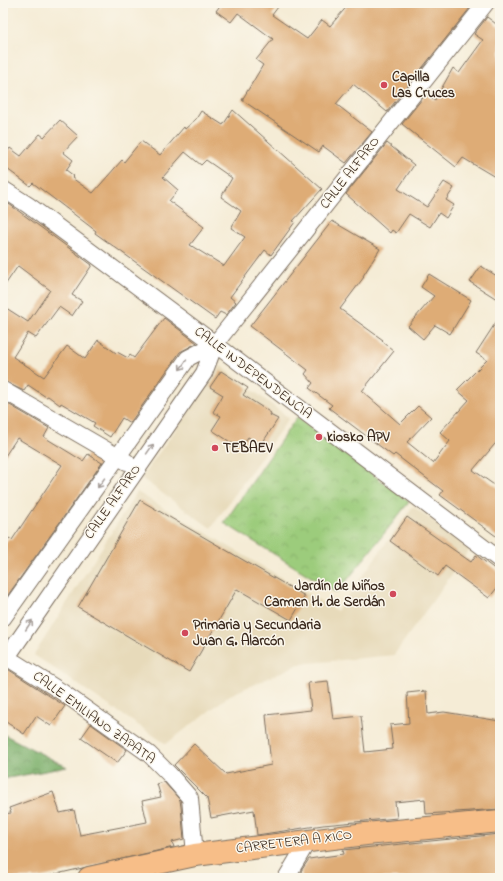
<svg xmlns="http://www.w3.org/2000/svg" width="503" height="881" viewBox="0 0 503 881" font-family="'Indie Flower',sans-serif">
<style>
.built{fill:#e7daba}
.forest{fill:url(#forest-crowns);stroke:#5c6d45}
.park{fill:url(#park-crowns);stroke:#6c7b4d}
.building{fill:#deac76;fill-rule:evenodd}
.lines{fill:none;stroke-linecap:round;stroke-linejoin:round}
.minor-casing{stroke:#7c6e5e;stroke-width:18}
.primary-casing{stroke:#7c6e5e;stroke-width:24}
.minor{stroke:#fff;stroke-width:16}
.primary{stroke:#f7be88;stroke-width:22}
.oneway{stroke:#a79f9a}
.poi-dot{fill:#d1495b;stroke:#fbf7ec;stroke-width:1.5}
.labels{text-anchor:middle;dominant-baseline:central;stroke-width:3;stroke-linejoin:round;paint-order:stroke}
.poi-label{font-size:14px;font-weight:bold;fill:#3b2a1e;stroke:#fbf7ec;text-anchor:start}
.street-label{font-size:14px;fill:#3b2a1e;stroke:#fbf7ec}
</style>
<defs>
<pattern id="forest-crowns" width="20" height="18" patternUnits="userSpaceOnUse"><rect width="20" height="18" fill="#7db06c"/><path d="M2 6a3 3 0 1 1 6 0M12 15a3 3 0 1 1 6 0" fill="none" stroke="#688f58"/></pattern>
<pattern id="park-crowns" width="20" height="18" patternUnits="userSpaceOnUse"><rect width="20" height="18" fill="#9ccc7c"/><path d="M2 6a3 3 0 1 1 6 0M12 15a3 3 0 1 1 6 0" fill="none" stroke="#87af6b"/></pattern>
</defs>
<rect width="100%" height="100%" fill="#fbf7ec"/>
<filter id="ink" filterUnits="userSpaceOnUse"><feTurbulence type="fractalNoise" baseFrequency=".025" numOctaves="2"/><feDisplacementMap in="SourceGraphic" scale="8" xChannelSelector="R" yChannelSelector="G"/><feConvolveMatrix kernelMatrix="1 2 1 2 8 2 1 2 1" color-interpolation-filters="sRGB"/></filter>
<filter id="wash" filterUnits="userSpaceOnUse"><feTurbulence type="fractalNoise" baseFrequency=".012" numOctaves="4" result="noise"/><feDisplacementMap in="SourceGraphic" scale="16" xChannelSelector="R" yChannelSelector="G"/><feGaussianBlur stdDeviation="0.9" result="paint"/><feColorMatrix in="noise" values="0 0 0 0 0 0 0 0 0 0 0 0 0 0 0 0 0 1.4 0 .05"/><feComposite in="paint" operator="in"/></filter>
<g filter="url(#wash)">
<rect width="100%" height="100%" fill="#f5ecd6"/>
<!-- built -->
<path class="built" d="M221,366L289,418L211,528L141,478Z
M137,492L337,611L413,506L470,549L394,655L299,664L230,695L166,744L34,655Z"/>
<!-- forest -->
<path class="forest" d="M3,734L67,767L3,779Z"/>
<!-- park -->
<path class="park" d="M297,417L409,502L337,593L224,523Z"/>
<g id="blocks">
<!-- building -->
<path class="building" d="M222,3H281L272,15L307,39L322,20L330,26L350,3H474L387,112L353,84L336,104L372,132L346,163L323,146L319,152L242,100L263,65L256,60L273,39L238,13L231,22L216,11Z
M487,17L500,27V180L463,158L456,167L402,124L426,94L435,100L453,68L459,73L483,40L474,34Z
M233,110L322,189L293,221L295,222L271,255L265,250L230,297L236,302L226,315L220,312L215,319L95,233L96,231L33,183L30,186L3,166V157L10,148L21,156L40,134L44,137L60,120L78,136L63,152L73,160L66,170L74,176L72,178L93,193L122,160L124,162L141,141L160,155L184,127L185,129L196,119L201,111L223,125ZM185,152L201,165L206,160L232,178L221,197L241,211L231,228L245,237L224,266L190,245L204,227L169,201L178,190L163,177Z
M387,143L414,165L398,189L427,207L444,182L454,188L446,200L454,205L446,218L439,213L430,227L409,214L396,233L392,230L390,233L346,194Z
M9,204L92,265L72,295L82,301L72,316L59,307L36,338L28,333L13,357L44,377L67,346L85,359L98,340L116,353L117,352L128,358L130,355L134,358L164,318L197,343L180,352L130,423L122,418L110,437L93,426L95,423L61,403L60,405L48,396L46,397L28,385L24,391L3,381V306L28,322L50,290L18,266L3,288V213Z
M332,221L380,249L363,276L364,277L340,309L383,340L382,341L394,351L362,391L400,424L418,406L431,417L407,442L433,463L450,441L440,432L469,400L457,390L487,360L476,353L500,316V438L473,470L500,489V539L440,495L443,491L395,454L393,456L329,408L332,405L309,388L313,383L305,374L308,370L250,326Z
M481,266L500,278V301L470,282Z
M429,274L471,300L450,334L435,325L423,339L408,326L434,296L421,287Z
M221,371L248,388L243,395L271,413L270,415L278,419L261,445L248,437L241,449L212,430L221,416L213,412L223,395L210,387Z
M3,401L49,428L44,437L83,461L88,454L102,463L3,602V546L9,538L12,540L62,465L17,438L3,459Z
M140,500L305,596L291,620L237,589L189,672L78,607Z
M407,517L471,562L476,555L500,573V584L489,598L445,566L438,576L390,541Z
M3,666L65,706L51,726L36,716L24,734L3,720Z
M328,681L333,719L361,716L365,752L393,749L390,725L409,723L407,693L426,691L428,714L444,712L500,721V809L426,814L425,799L395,802L397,818L323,825L257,835L254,810L211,818L207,798L174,765L194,744L226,774L271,765L266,715L311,710L308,683Z
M91,724L127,750L117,763L81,738Z
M164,782L180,800L181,807L184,839L172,842L174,847L39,878H3V814L11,813L9,808L53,792L60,813L74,810L80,835L147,822L142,801L161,797L157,784Z
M500,834V878H302L301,871L309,859L344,854L343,850Z"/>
</g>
</g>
<g filter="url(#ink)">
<use href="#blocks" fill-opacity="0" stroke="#7c6e5e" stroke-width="1"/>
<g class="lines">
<defs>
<path id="minor" d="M3,189L28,205L215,344L500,560
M3,390L127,462
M3,618L188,358L215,344
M3,655L62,692L149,754L170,775L190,798L195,855
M7,657L204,373L215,344L486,3
M286,878L308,841"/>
<path id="primary" d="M89,878L195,855L366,834L500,821"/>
</defs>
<!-- minor casing -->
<use href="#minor" class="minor-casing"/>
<!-- primary casing -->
<use href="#primary" class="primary-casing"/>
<!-- minor -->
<use href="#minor" class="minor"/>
<!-- primary -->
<use href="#primary" class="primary"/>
</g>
<!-- one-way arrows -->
<defs><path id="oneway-shaft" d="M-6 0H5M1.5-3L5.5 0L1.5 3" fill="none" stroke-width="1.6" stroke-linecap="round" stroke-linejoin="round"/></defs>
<g class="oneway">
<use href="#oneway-shaft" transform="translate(183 365) rotate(125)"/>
<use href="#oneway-shaft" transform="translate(150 449) rotate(-55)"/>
<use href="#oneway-shaft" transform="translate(101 483) rotate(126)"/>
<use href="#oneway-shaft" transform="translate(29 625) rotate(-56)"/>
</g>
</g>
<!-- markers -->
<g class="poi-dot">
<circle cx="384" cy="85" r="4"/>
<circle cx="319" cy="437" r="4"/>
<circle cx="215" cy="448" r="4"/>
<circle cx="393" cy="594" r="4"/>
<circle cx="185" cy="633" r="4"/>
</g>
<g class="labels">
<!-- poi labels -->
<g class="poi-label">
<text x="392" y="77">Capilla<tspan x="392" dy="16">Las Cruces</tspan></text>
<text x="327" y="437">kiosko APV</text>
<text x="223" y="448">TEBAEV</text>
<text x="385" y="586" text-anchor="end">Jardín de Niños<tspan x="385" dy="16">Carmen H. de Serdán</tspan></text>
<text x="193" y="625">Primaria y Secundaria<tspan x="193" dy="16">Juan G. Alarcón</tspan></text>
</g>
<!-- street labels -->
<g class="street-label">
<text transform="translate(350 173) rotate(-52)">CALLE ALFARO</text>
<text transform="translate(253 373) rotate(37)">CALLE INDEPENDENCIA</text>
<text transform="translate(113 502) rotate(-55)">CALLE ALFARO</text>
<text transform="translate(94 718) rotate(36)">CALLE EMILIANO ZAPATA</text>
<text transform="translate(294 842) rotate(-7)">CARRETERA A XICO</text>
</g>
</g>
<!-- margin -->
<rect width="503" height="881" fill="none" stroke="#fbf7ec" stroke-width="16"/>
</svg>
